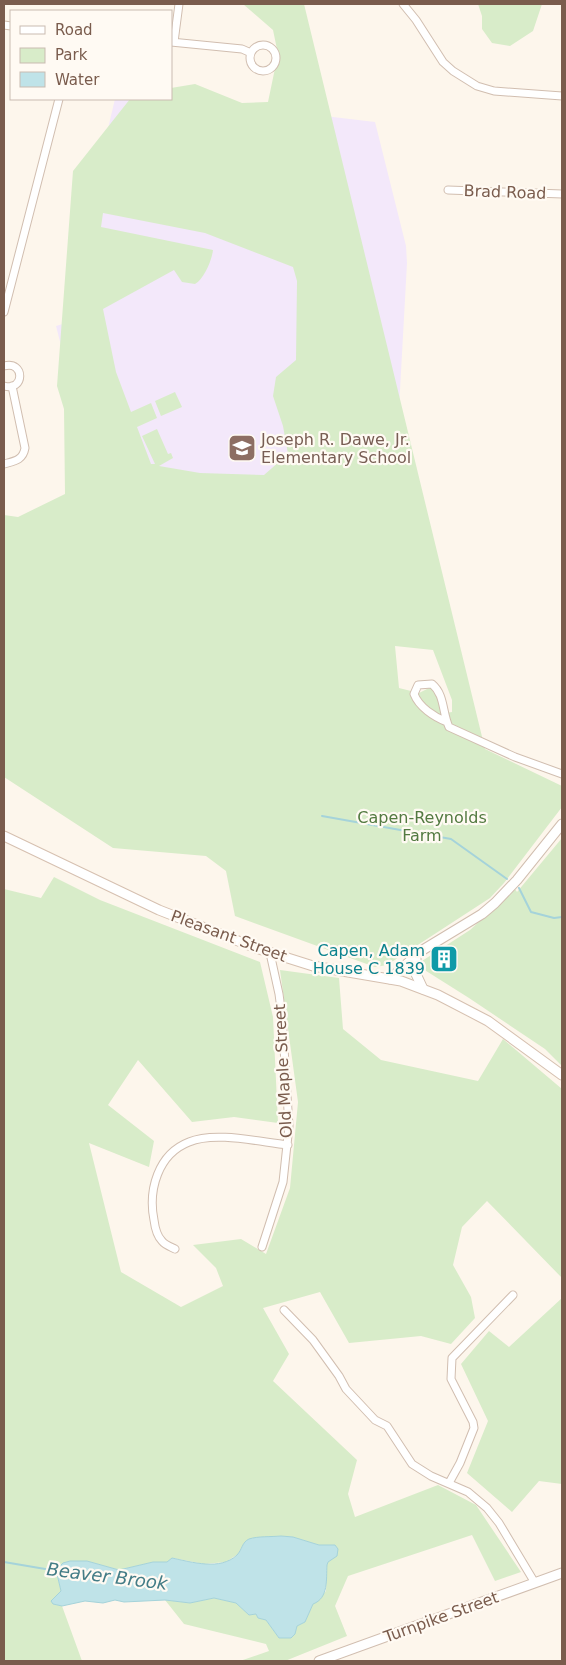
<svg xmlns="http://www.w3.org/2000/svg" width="566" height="1665" viewBox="0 0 566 1665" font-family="'DejaVu Sans',sans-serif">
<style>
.education{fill:#f3e8fa}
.green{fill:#d8ecc9;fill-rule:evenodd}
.water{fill:#bfe3e8;stroke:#a5d3da}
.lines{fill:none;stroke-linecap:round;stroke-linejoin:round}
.stream{stroke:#a5d3da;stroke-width:2}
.minor-casing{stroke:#d1beb0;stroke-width:9}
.tertiary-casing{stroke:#d1beb0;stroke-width:11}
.secondary-casing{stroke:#d6c0b0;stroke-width:11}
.minor{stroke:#fff;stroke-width:7}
.tertiary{stroke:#fff;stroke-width:9}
.secondary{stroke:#fff;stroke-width:9}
.labels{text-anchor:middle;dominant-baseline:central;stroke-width:4.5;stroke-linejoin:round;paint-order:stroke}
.street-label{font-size:16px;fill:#7a5c4d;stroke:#fffaf3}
.education-label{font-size:16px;fill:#785e54;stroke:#fffaf3;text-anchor:start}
.park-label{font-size:16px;fill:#537a41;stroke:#fffaf3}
.culture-label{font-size:16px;fill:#0d838f;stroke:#fffaf3;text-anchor:end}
.water-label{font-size:18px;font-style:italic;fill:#437c86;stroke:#fffaf3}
</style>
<rect width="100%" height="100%" fill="#fdf6ec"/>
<!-- education -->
<path class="education" d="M115,99L274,110L375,122L406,246L407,263L383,699L119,570L56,326L66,323L67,300Z"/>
<!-- green -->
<path class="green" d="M243,4H304L485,749L562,786V807L504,883L490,898L387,965L375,967L235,916L226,871L206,856L113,848L4,777V515L18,517L65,494L64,409L57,386L73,171L130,99H171V88L195,84L242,103L268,102L278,54L273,30ZM103,213L205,233L293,267L297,281L296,360L276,377L273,396L283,426L288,454L264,475L200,473L159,466L173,458L171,453L168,454L157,429L142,436L155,464H151L137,427L157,418L151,403L131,412L116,372L103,309L174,270L182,282L195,284C204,279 212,260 213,250L101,227ZM395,646L433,650L452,700V712L446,713L438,696L431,687L419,693L399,688Z
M478,4H542L533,31L510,46L492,43L482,29V16Z
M175,392L182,407L161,416L155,401Z
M562,838V1066L545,1049L469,998L423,969L422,961L470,930L515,889L517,892Z
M54,877L100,900L260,962L273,1017L278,1123L234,1117L192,1122L138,1060L108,1105L154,1141L149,1167L89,1143L121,1272L181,1307L223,1286L216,1268L193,1245L241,1239L266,1254L290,1188L298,1102L280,970L339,978L343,1029L381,1060L478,1081L503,1039L562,1089V1278L487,1201L462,1227L453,1265L471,1297L475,1318L451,1344L421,1336L349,1343L320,1292L263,1308L289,1354L273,1381L357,1460L348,1494L355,1517L438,1485L476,1505L521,1572L495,1581L472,1535L348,1576L335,1606L347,1636L285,1661H240L269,1651L266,1644L184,1624L165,1600L190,1603L214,1598L236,1603L249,1615L256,1614L258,1618L266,1620L279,1638L295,1634L297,1626L305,1622L313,1604L326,1591L327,1565L335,1545H319L293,1537L280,1536L249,1539L244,1543L238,1554L226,1562L204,1564L173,1558L167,1562H153L119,1570L87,1561L57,1574L61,1591L53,1604L62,1606L82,1661H4V889L41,898Z
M562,1298V1484L539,1481L512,1512L467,1473L488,1421L461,1364L489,1331L509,1347Z"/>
<!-- water -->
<path class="water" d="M281,1536L293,1537L319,1545H335L338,1549L337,1556L328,1562L327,1565C326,1579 329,1598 313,1604L305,1622L297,1626L295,1634L291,1638H279L266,1620L258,1618L256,1614L249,1615L236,1603L214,1598L190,1603L165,1600L124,1602L115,1600L103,1603L85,1601L62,1606L53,1604L51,1601L61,1591L57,1574L58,1568L63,1563L70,1561H87L119,1570L153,1562H167L172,1558C192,1562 220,1571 237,1555C242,1550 242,1542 249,1539C258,1536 271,1537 281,1536Z"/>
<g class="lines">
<!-- stream -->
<path class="stream" d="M322,816L451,839L507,879
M519,888L531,912L554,918L562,917
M4,1562L57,1571"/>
<defs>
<path id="minor" d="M403,4L416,20L443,62L453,71L477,86L494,91L562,96
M4,25L11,26
M171,42L242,49L251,53
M174,42L179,4
M250 58a13 13 0 1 1 26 0a13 13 0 1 1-26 0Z
M448,190L562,194
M4,312L59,99
M4,366C25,360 25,392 4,386
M4,464C15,461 23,460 25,448L12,386
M447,722C434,717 419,707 414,694L418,685L432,684C445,695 442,712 449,727L515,757L562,774
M262,1247L283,1182L289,1126L282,1017L279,994L270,953
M175,1249C171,1247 165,1245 162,1241C157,1236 155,1228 154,1220C148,1190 158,1154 189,1142C215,1131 259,1142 288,1145
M284,1310L313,1340L339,1376L346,1389L375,1420L387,1426L412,1464L431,1476L468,1492L487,1508L499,1523L535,1583
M449,1483L460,1463L474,1428L473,1422L451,1379L452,1358L513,1295"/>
<path id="tertiary" d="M416,955V974L423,989
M390,979L421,951L482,914L495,903L517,880L562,824
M319,1661L562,1573"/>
<path id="secondary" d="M4,836L159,910L256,948L313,966L401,981L438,995L488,1021L562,1075"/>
</defs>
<!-- minor casing -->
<use href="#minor" class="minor-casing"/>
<!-- tertiary casing -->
<use href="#tertiary" class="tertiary-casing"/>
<!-- secondary casing -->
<use href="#secondary" class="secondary-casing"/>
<!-- minor -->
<use href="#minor" class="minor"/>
<!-- tertiary -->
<use href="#tertiary" class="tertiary"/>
<!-- secondary -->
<use href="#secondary" class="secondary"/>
</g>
<!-- icons -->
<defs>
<symbol id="school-square" viewBox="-11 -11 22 22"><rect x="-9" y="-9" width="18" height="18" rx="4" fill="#8d6e63" stroke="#fffaf3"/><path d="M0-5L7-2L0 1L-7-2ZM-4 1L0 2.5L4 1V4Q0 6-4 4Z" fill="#fff"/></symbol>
<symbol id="building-square" viewBox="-11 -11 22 22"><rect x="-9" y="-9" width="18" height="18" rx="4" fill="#0f9aa8" stroke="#fffaf3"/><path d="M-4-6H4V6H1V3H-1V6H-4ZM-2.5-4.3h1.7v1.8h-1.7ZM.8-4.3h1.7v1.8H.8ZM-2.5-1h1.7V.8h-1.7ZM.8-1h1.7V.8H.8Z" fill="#fff"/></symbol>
</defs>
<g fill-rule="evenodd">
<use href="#school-square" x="226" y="432" width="32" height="32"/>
<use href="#building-square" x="428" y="943" width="32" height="32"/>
</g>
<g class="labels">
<!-- street labels -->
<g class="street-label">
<text transform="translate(505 192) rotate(2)">Brad Road</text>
<text transform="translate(229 936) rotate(20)">Pleasant Street</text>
<text transform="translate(283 1071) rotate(-93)">Old Maple Street</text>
<text transform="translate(441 1617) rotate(-20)">Turnpike Street</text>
</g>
<!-- education labels -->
<g class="education-label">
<text x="261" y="439">Joseph R. Dawe, Jr.<tspan x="261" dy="18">Elementary School</tspan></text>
</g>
<!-- park labels -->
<g class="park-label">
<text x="422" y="817">Capen-Reynolds<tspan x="422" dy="18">Farm</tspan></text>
</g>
<!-- culture labels -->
<g class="culture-label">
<text x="425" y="950">Capen, Adam<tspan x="425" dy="18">House C 1839</tspan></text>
</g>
<!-- water labels -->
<g class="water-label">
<text transform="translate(107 1576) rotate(7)">Beaver Brook</text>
</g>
</g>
<!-- border -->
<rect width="566" height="1665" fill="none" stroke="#7a5c4d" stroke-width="10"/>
<!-- legend -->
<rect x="10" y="10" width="162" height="90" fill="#fffaf3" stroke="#cabbb1"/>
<rect x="20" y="26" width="25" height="8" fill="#ffffff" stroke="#cabbb1"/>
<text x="55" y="35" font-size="15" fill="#7a5c4d">Road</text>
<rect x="20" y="48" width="25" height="15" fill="#d8ecc9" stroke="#cabbb1"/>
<text x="55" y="60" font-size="15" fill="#7a5c4d">Park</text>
<rect x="20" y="72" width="25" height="15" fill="#bfe3e8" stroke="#cabbb1"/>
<text x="55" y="85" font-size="15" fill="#7a5c4d">Water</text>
</svg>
